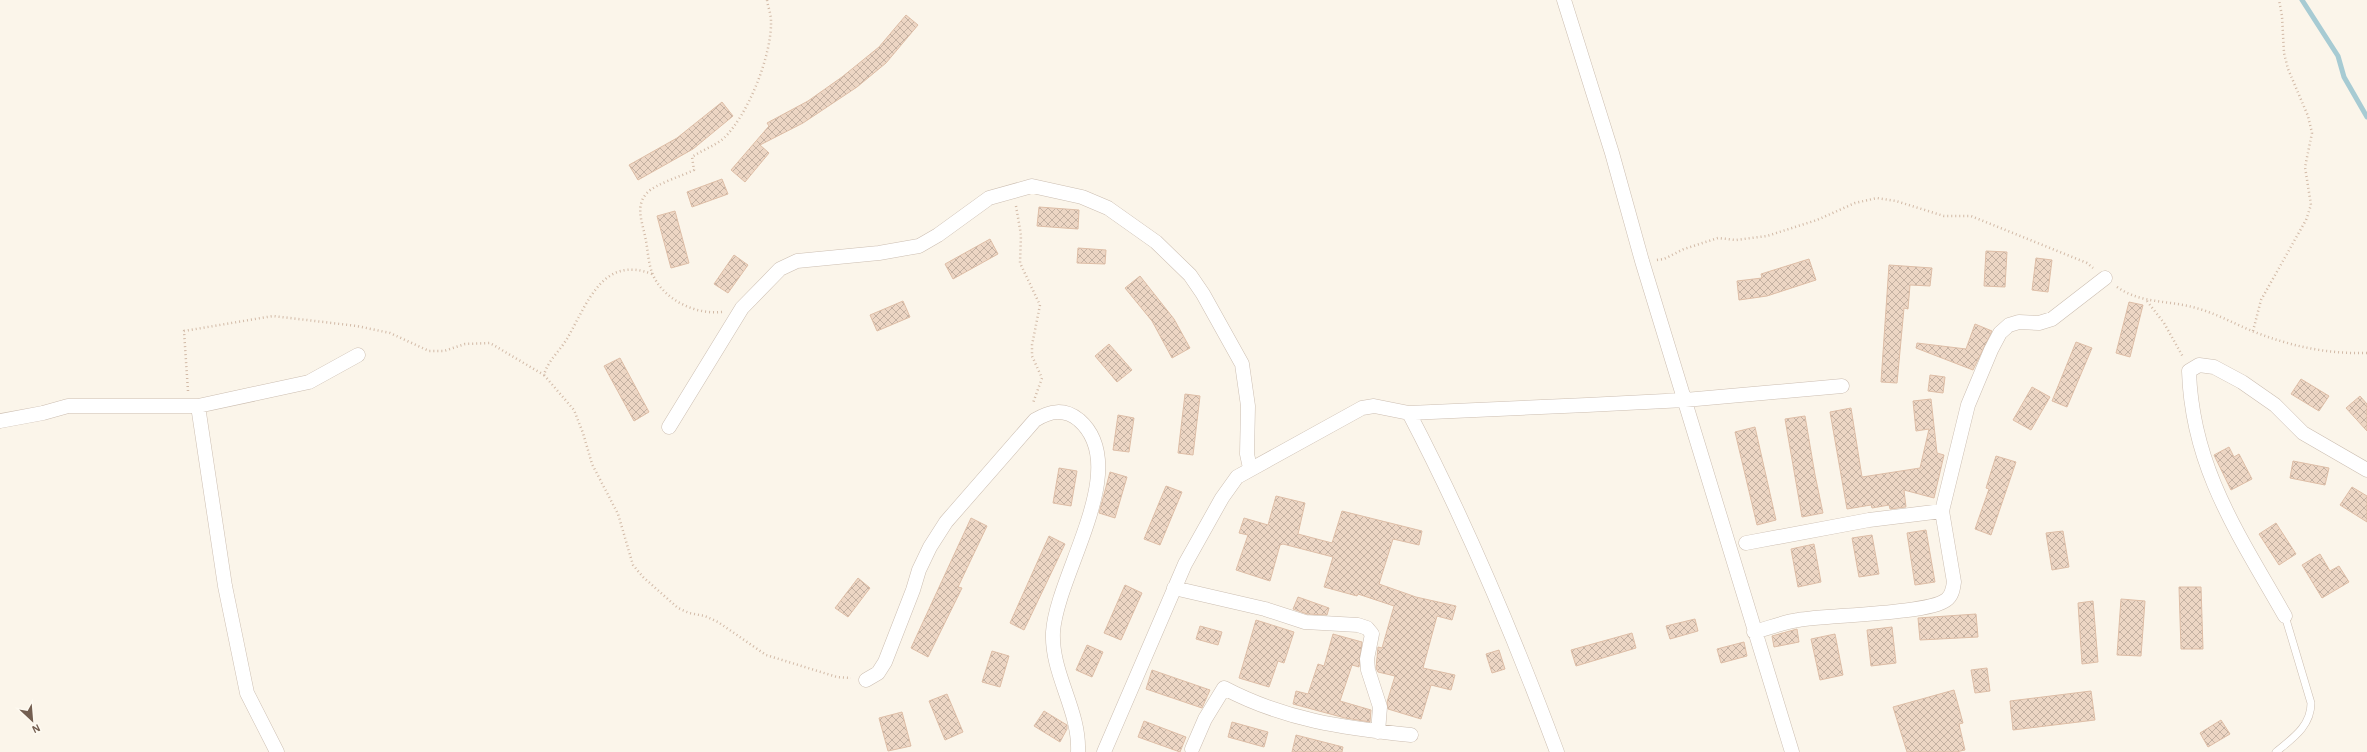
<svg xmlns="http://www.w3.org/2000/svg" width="2367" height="752" viewBox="0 0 2367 752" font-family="'Alegreya Sans',sans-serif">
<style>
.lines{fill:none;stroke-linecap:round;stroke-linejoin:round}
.stream{stroke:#a7cbd3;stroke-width:5}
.building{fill:url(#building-cross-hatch);stroke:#debea7}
.service-casing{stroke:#ccbeb1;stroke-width:8}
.minor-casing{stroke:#ccbeb1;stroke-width:15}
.path{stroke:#d2baa7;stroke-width:2.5;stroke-dasharray:1 3;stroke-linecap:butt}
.service{stroke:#fff;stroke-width:7}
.minor{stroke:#fff;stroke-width:14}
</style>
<defs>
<pattern id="building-cross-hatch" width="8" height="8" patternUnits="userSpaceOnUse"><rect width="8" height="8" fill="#edd6c4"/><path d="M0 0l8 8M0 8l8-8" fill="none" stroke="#c4b1a2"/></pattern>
</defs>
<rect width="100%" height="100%" fill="#fbf5ea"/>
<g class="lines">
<!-- stream -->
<path class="stream" d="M2302,0L2338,56L2344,77L2367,117"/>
</g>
<!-- building -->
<path class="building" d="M906,15L918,25L886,63L857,87L803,123L760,145L769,153L745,182L731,170L769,126L767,123L808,101L842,77L879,47Z
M722,102L733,116L693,149L638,180L629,165L677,138Z
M722,179L728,194L692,207L687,192Z
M1039,207L1079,210L1078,229L1037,226Z
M675,211L689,263L671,268L657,216Z
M990,239L998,254L953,279L945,264Z
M1078,248L1106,250L1105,264L1077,263Z
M1986,251L2007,252L2005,287L1984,286Z
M734,255L748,265L728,293L714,284Z
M2036,258L2052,260L2048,292L2032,290Z
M1809,259L1816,280L1767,296L1739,300L1737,281L1762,278L1761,274Z
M1889,265L1932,268L1930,286L1910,285L1908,309L1904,308L1897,383L1881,382Z
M1140,276L1174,319L1190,348L1172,358L1152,321L1125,288Z
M903,301L910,317L877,331L870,315Z
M2129,302L2143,305L2130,357L2116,353Z
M1975,324L1992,331L1973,370L1916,348L1917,343L1966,349Z
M2076,342L2092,348L2067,407L2052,401Z
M1109,344L1132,370L1117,382L1095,356Z
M620,358L649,412L634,421L604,366Z
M1930,375L1945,377L1943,393L1928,391Z
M2301,379L2329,396L2319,411L2291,394Z
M2032,387L2050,397L2031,430L2013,420Z
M1185,394L1200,396L1193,455L1178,453Z
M2360,396L2367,404V431L2346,408Z
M1931,399L1937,453L1944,455L1934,498L1904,490L1906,507L1890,509L1889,505L1872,508L1871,505L1847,509L1830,412L1851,408L1862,477L1920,468L1929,429L1916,431L1913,401Z
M1118,415L1134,418L1129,452L1113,450Z
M1805,416L1815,475L1823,513L1802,517L1785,419Z
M1755,427L1776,520L1757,525L1735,432Z
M2229,447L2234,457L2239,454L2252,479L2231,490L2214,455Z
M1996,456L2016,462L1991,535L1975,529L1989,489L1986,488Z
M2293,461L2329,468L2325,485L2290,478Z
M1059,468L1077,471L1071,506L1053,503Z
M1110,472L1127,477L1115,518L1099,513Z
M1166,486L1182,492L1160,545L1144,539Z
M2352,487L2367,496V522L2340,505Z
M1276,496L1305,503L1298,534L1332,543L1342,511L1422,531L1419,545L1393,539L1379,584L1416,597L1456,606L1452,620L1437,616L1423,668L1455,675L1451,690L1431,685L1421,719L1388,709L1387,702L1395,676L1378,672L1376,668L1378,647L1382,648L1394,606L1358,594L1357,596L1324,587L1333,557L1283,544L1280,545L1270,581L1236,570L1248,535L1239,533L1244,518L1268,525Z
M971,518L987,526L958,587L962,588L928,657L911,648Z
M2276,523L2296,554L2279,565L2259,534Z
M1926,530L1935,582L1915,585L1907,533Z
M2063,531L2069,567L2052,570L2046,533Z
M1872,535L1879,574L1859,577L1852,538Z
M1049,536L1065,544L1024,630L1010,623Z
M1814,544L1821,582L1798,587L1791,549Z
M2320,554L2330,571L2339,566L2349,582L2322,598L2302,565Z
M858,578L870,588L848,617L835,608Z
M1125,585L1142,593L1121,640L1104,633Z
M2179,587H2201L2203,649H2181Z
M1298,597L1329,608L1327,615L1307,614L1293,609Z
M2121,599L2145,601L2141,656L2117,655Z
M2093,601L2098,662L2082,664L2078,603Z
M1976,614L1978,637L1920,640L1918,618Z
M1695,619L1698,631L1670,639L1666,626Z
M1256,620L1294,632L1284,663L1278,661L1269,687L1239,678Z
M1200,626L1222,632L1218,645L1196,639Z
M1892,627L1896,663L1871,666L1867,630Z
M1797,629L1799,642L1774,647L1772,636Z
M1632,633L1636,648L1576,666L1571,650Z
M1333,634L1362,642L1359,667L1352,665L1340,701L1371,710L1370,722L1345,718L1293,704L1296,691L1308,694L1318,664L1324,666Z
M1835,634L1843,675L1820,680L1811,639Z
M1744,642L1747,656L1721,663L1717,649Z
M1087,645L1103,652L1092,677L1076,670Z
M1499,650L1505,669L1492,673L1486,654Z
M992,651L1009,656L1000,687L982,682Z
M1987,668L1990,691L1975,693L1971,670Z
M1152,670L1210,690L1202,708L1146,689Z
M1954,690L1963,723L1959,724L1965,750L1956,752H1907L1893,707Z
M2091,691L2095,720L2013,730L2010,701Z
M947,694L963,732L945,740L929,701Z
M1044,711L1067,725V729L1060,742L1034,726Z
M902,712L911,746L888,751L879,718Z
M2221,720L2230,734L2208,747L2200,733Z
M1144,721L1186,737L1180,752L1138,737Z
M1232,722L1268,732L1264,747L1228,737Z
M1296,735L1343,747L1342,752H1292Z"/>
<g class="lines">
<defs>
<path id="service" d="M2276,752C2293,738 2311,726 2311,703L2285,616"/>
<path id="minor" d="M1564,0L1612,153L1642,261L1792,752
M198,406L225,586L247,693L277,752
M1409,413C1465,520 1515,639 1557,752
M0,421L43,413L68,406H198L309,382L358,355
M669,427L742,308L780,269L797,261L879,253L919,246L938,235L989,198L1032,186L1082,197L1108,208L1156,242L1190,275L1203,294L1242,364L1248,406L1247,454L1250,468
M1746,543L1869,520L1942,511
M1174,588L1265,609L1305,622L1358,625L1367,628L1372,634L1367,659L1368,670L1380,707L1378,732
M2285,616C2239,535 2192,468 2189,371L2199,365L2214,367L2242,382L2275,405L2303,433L2367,470
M1754,632C1769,628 1784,622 1798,620C1827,615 1928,614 1946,600C1952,596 1953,589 1954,582L1942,511L1968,405L1991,350L2000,333L2009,325L2019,322L2039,323L2052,319L2105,278
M866,680L878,673L885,662L913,590L919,570L930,547L946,522L1035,420C1050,411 1064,408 1079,420C1133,467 1057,573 1053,632C1051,674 1080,710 1078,752
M1192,749L1205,719L1224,688C1285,720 1343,728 1411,735
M1104,752L1185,564L1222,498L1237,477L1362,408L1374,406L1409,413L1587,405L1685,400L1842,386"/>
</defs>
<!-- service casing -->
<use href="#service" class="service-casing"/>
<!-- minor casing -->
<use href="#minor" class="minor-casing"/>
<!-- path -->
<path class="path" d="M1016,206L1021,235L1020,263L1040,305L1032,345V356L1042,378L1033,403
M1657,260L1664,259L1684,249L1718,238L1736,240L1767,236L1817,220L1855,203L1877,198L1896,201L1944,216H1971L2087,263L2093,268
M652,274C603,255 588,302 568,337C561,350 548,360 544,375L574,410L583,433L592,464L618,514L633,565L643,577L678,608L689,613L705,616L718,622L766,655L837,677L851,678
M2117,287C2141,304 2169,300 2196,308C2215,313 2233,323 2252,331C2290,346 2326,354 2367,353
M2147,301L2164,323L2183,357
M722,312C696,315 664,300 653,275C648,264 648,249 645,236C642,221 635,206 647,193C655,184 682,176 694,170L692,157C702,150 715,146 724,138C748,115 772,55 771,21C771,14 768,7 767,0
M2253,331L2261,300L2306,220L2311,205L2305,167L2312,133L2308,116L2288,69L2284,53L2282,16L2279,0
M188,391L184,331L273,316L357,326L390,333L429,351H444L465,344L490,343L544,375"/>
<!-- service -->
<use href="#service" class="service"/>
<!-- minor -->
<use href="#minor" class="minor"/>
</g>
<!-- north arrow -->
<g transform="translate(32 720) rotate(154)" stroke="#fdf9f0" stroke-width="3" paint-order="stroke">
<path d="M0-3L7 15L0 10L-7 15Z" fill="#735e50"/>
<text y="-6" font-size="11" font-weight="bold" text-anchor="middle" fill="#735e50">N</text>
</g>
</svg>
